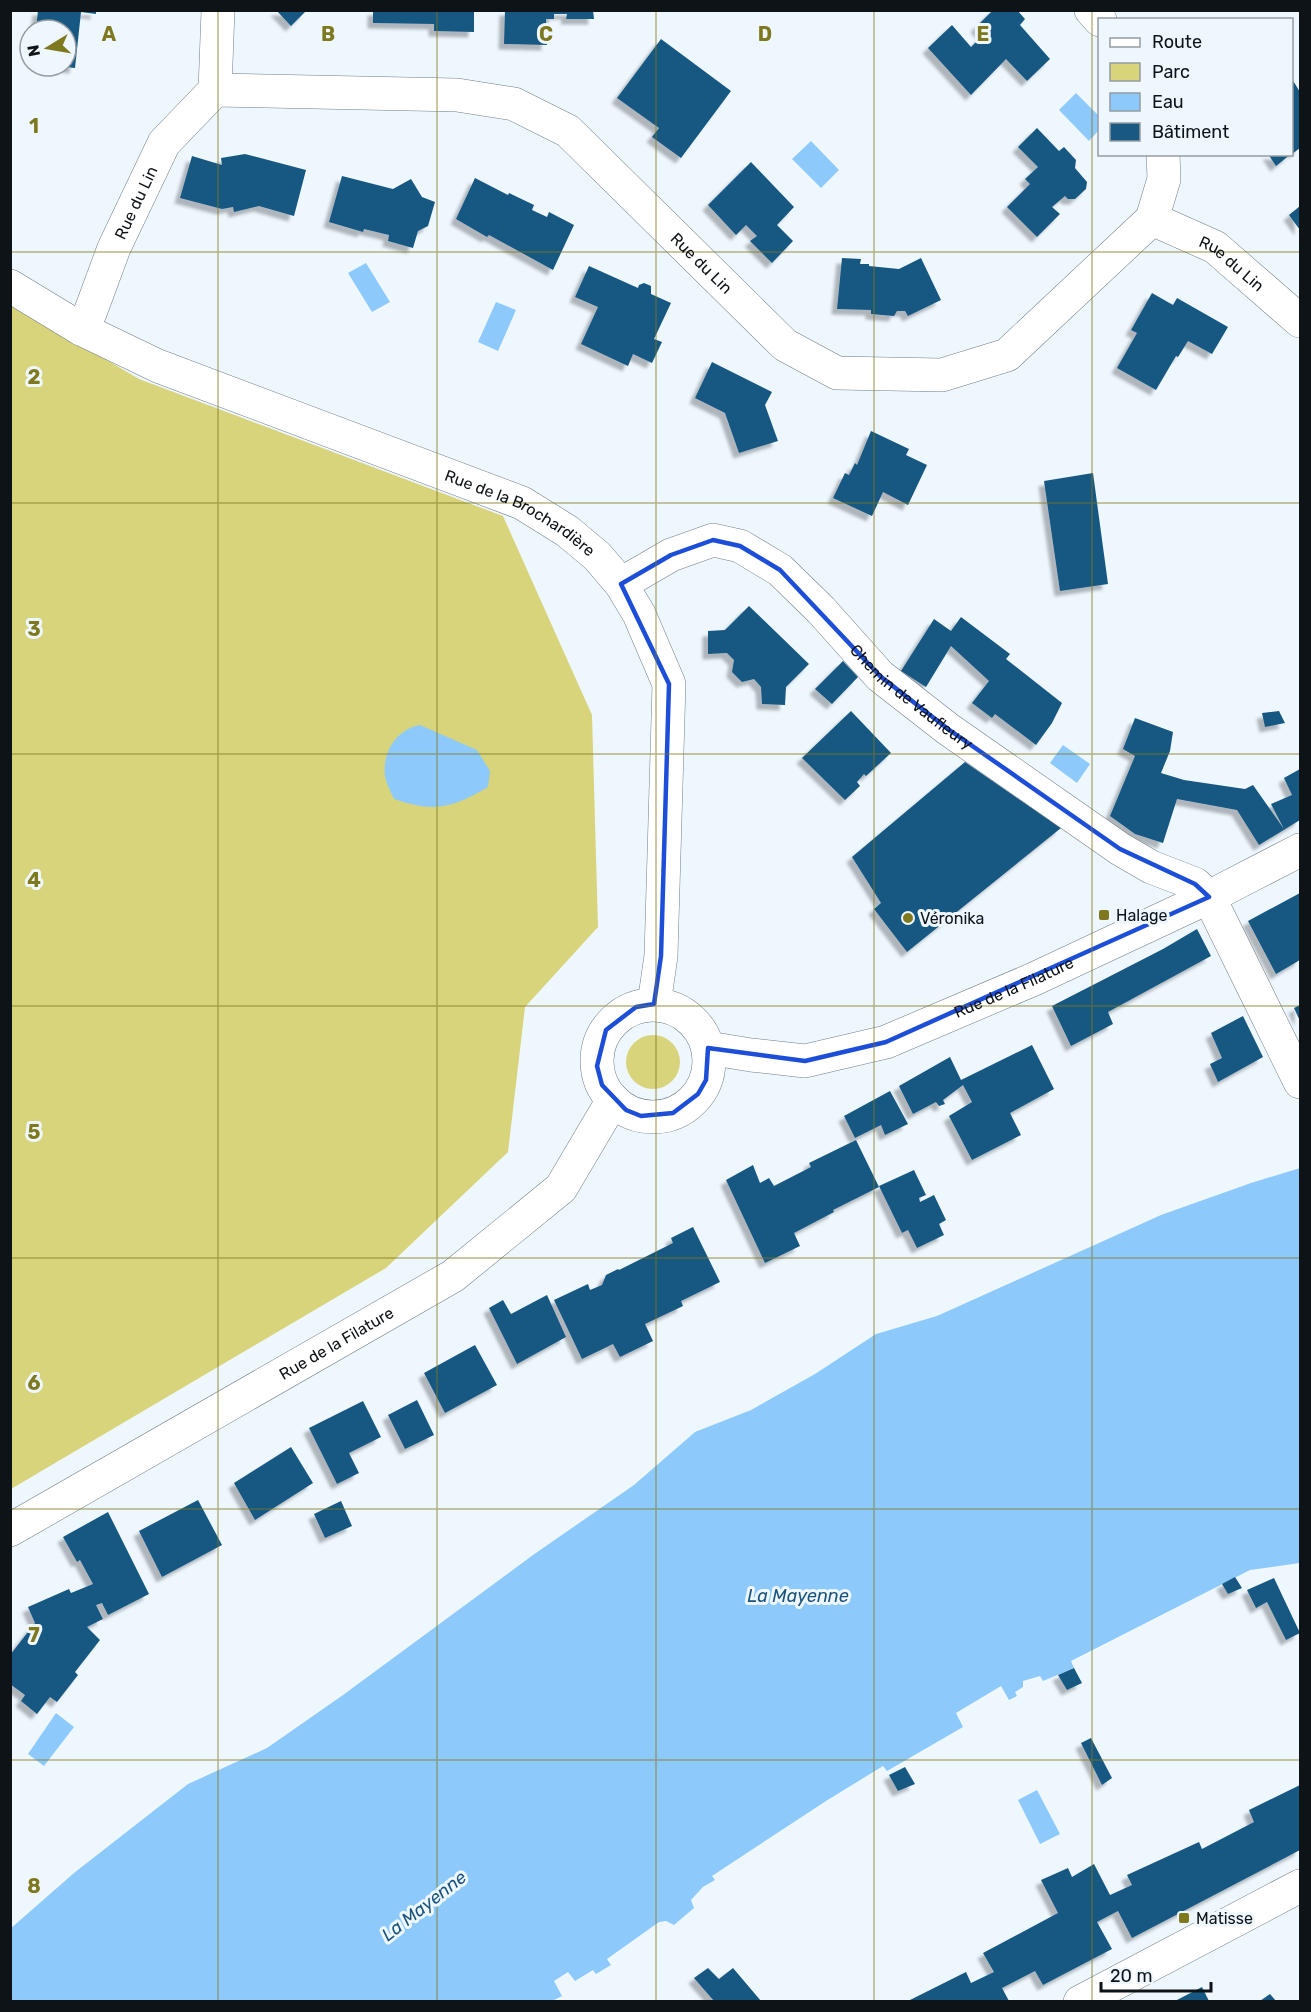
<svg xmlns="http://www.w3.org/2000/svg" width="1311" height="2012" viewBox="0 0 1311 2012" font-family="Rubik,sans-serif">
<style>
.green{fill:#d8d47b}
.water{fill:#8dcafb}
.building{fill:#195882;filter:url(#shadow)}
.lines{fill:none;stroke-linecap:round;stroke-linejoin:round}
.street-casing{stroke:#717e88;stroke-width:34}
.secondary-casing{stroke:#717e88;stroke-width:34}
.street{stroke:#fff;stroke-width:33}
.secondary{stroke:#fff;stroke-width:33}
.marked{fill:none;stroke:#1d4ed8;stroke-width:4.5;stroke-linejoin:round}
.grid{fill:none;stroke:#7e791f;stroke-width:1.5;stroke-opacity:0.55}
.poi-dot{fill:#7e791f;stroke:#eef7fe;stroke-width:2}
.labels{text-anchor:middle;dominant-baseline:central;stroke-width:6;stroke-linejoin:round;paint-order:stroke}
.street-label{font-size:16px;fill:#0e1317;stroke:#eef7fe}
.poi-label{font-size:16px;fill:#0e1317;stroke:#eef7fe;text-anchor:start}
.water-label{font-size:18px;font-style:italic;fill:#1a547c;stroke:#eef7fe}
.grid-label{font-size:20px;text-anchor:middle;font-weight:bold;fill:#7e791f;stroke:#eef7fe;stroke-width:6;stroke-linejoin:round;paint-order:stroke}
</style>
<defs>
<filter id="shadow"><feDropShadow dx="-5.5" dy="5.5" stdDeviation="1.5" flood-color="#0004"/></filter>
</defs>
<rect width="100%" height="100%" fill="#eef7fe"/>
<!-- green -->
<path class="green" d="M10,303L139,379L503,516L592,715L598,927L525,1007L508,1152L386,1268L11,1489Z
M626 1062a27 27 0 1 1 54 0a27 27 0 1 1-54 0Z"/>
<!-- water -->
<path class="water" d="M1076,93L1099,116V130L1089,141L1059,110Z
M811,141L839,170L821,188L792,159Z
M366,263L390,302L372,312L348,273Z
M496,302L516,310L498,351L478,342Z
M420,725L477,750L490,771L488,787C453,808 434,813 394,799C391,792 386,783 385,776C382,752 397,729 420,725Z
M1063,745L1090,764L1077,783L1050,763Z
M1300,1168V1563L1250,1570L1071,1661L1074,1668L1043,1681L1040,1676L1023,1681V1687L1015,1692L1017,1696L1009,1700L1001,1686L956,1713L963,1727L887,1771L883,1766L826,1801L712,1876L715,1880L703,1887L691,1900L694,1908L674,1925L666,1921L659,1922L607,1959L611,1965L596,1974L593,1970L575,1981L568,1972L554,1981L562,1996L552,2001H11L10,1929L74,1873L188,1784L267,1748L343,1695L533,1555L634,1485L695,1432L751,1410L815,1374L876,1334L937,1316L1161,1215L1251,1183Z
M56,1713L74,1727L44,1766L28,1754Z
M1037,1790L1060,1834L1040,1844L1018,1800Z"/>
<!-- building -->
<path class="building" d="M38,10H96V14L81,12L75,68L66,67V30H36Z
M276,10H307L291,26Z
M373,10H474V32L434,31V24L373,23Z
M505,10H593L594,19H566L567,14H554V19H546L547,45L504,44Z
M993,10H1017L1025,19L1020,25L1050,59L1027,81L1006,59L971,95L928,48L952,25L971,47L983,35L976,27Z
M661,39L731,91L681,158L652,137L659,128L617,98Z
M1292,79L1300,92V148L1292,154Z
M1037,128L1059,151L1064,147L1076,160L1075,168L1087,182L1086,189L1075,199H1068L1065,196L1052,207L1060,214L1037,237L1007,207L1030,184L1025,179L1038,167L1018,147Z
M245,154L306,170L294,216L259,206L234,212L233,207L222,209L180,198L192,156L222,165L221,158Z
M1268,154H1291L1276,166Z
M751,162L794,207L777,225L793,241L772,263L750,241L757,236L746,225L736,235L708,205Z
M342,176L393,189L411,179L422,197L435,202L428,226L418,231L413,248L388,241L389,235L364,229L363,232L329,222Z
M475,178L508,195L509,193L534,205L532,210L547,217L549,212L574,225L553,270L489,235L487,237L456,219Z
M1300,206V230L1289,215Z
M842,258L861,259L860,264H869V266L899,269L921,258L941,300L908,316L905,311H897L894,316L871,314V310L837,309Z
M589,266L638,288L639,285L644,283L651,286V294L671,303L654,339L662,342L652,363L633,354L628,366L581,344L598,307L575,297Z
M1152,293L1173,305L1177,298L1228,327L1212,354L1188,341L1178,357L1176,356L1156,390L1117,368L1137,333L1131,330Z
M712,362L772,392L765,405L778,441L739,453L725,413L695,398Z
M871,431L909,449L906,455L927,465L908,505L883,492L872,516L833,498L845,473L849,475L855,463L857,465Z
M1093,473L1108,584L1060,591L1044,481Z
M749,606L809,664L786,687L785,705L762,704L761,687L754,679L742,682L732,672L734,660L727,653L708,654V631L725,630Z
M961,617L1010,654L1006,659L1062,703L1052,723L1036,745L995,714L992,718L972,703L989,681L951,646L926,687L901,671L934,619L951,631Z
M843,661L858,677L832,704L815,689Z
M851,711L891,753L866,776L864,774L857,782L860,786L845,800L802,758Z
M1279,711L1285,723L1265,727L1262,713Z
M1135,718L1173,732L1170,751L1161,773L1184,780L1245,789L1253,785L1284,829L1271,804L1292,795L1284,778L1300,769V820L1259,845L1237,810L1177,799L1163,843L1135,834L1110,816L1135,756L1123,749Z
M965,762L1061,828L907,952L874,909L881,903L852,857Z
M1300,893V960L1276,974L1248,921Z
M1197,929L1211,956L1108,1012L1113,1024L1071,1046L1052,1006L1163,949Z
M1300,1005V1021L1294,1008Z
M1243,1016L1263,1057L1218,1082L1210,1064L1222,1058L1211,1033Z
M1032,1045L1054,1089L1010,1113L1021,1135L972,1160L949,1116L972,1102L963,1085L943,1100L945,1104L939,1106L936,1102L913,1114L899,1086L950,1057L961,1080Z
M890,1091L908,1124L885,1135L881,1125L855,1138L844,1116Z
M856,1140L879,1187L833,1210L834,1212L794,1233L800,1246L765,1263L726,1180L753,1165L760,1183L769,1178L774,1186L811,1167L809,1163Z
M914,1170L926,1195L919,1198L920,1202L934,1195L946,1220L939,1224L944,1235L917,1248L908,1230L902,1233L879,1186Z
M693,1227L720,1282L681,1301L683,1306L645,1324L653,1341L620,1357L613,1344L582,1359L554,1300L588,1284L590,1290L602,1285L606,1275L618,1269L619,1270L673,1243L671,1238Z
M547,1295L566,1337L517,1364L489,1308L503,1300L511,1314Z
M475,1345L497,1385L445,1413L424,1373Z
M417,1400L434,1435L405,1449L388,1415Z
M363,1401L381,1437L349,1453L359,1473L337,1484L309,1428Z
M291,1447L313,1483L255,1520L234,1483Z
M198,1500L222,1545L162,1577L139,1531Z
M341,1501L352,1526L325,1538L314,1514Z
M108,1512L149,1594L108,1615L102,1603L96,1605L103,1619L87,1627L100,1640L75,1672L78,1675L57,1702L50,1697L37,1714L21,1701L25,1695L10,1684V1655L35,1623L28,1607L69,1589L71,1593L93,1584L80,1560L77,1562L63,1537Z
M1235,1577L1242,1588L1228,1594L1222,1584Z
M1274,1578L1300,1633L1286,1640L1267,1602L1256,1608L1247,1590Z
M1074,1668L1082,1683L1067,1690L1058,1675Z
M1091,1738L1112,1778L1102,1785L1081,1743Z
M905,1767L915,1784L898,1791L889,1775Z
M1300,1785V1850L1132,1938L1118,1911L1097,1922L1112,1949L1043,1985L1035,1971L1002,1988L1009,2001H908L966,1972L971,1983L994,1972L983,1953L1058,1913L1041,1880L1068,1868L1072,1877L1094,1864L1110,1895L1132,1885L1127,1875L1199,1842L1202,1849L1254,1822L1249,1810Z
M708,1968L719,1979L733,1968L761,2001H714L694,1978Z
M1202,1987L1209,2001H1175Z
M1270,1994L1276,2001H1260Z"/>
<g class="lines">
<defs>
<g id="street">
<path d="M1091,10L1100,20"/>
<path id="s1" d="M215,90L457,95L514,104L568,131L785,345L837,373L942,375L1007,355L1152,219L1164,179L1163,154"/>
<path id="s2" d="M1152,219L1215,247L1300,321"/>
<path id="s3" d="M10,286L81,329L158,366L522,503L567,531L597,556L621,584L639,614L669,684L661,956L654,1004"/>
<path id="s4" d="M81,329L90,313L114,248L164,143L215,90L218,10"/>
<path id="s5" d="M621,584L671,555L713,540L740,546L780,570L821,610L880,676L948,729L1120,849L1151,867L1195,884L1209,897L1300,1082"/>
</g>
<g id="secondary">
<circle cx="653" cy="1061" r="56"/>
<path id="s6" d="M708,1048L751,1055L805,1061L886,1042L1034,979L1209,897L1300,850"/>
<path id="s7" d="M10,1530L453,1276L561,1188L613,1100"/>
<path d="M1080,2002L1300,1886"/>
</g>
</defs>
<!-- street casing -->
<use href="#street" class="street-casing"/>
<!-- secondary casing -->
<use href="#secondary" class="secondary-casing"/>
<!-- street -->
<use href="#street" class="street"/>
<!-- secondary -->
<use href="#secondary" class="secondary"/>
</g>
<!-- marked area -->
<path class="marked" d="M713,540L740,546L780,570L880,676L948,729L1120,849L1195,884L1209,897L886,1042L805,1061L708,1048L706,1080L698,1094L673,1113L641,1116L626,1110L602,1085L597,1066L606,1030L636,1007L654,1004L661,956L669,684L621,584L671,555Z"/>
<!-- grid -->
<path class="grid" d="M218,10V2002M437,10V2002M656,10V2002M874,10V2002M1092,10V2002M10,252H1300M10,503H1300M10,754H1300M10,1006H1300M10,1258H1300M10,1509H1300M10,1760H1300"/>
<!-- markers -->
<g class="poi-dot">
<rect x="1098" y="909" width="12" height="12" rx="3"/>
<circle cx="908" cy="918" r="6"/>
<rect x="1178" y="1912" width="12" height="12" rx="3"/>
</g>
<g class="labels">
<!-- street labels -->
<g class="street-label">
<text stroke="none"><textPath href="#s4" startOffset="138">Rue du Lin</textPath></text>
<text stroke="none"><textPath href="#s1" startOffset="548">Rue du Lin</textPath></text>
<text stroke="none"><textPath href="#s2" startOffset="92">Rue du Lin</textPath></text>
<text stroke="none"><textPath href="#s3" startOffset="560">Rue de la Brochardière</textPath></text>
<text stroke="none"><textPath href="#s5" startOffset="360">Chemin de Vaufleury</textPath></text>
<text stroke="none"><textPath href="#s6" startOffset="320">Rue de la Filature</textPath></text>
<text stroke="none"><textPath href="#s7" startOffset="376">Rue de la Filature</textPath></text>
</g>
<!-- poi labels -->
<g class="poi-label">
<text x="1116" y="915">Halage</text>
<text x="920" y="918">Véronika</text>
<text x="1196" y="1918">Matisse</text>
</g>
<!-- water labels -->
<g class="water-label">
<text x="798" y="1596">La Mayenne</text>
<text transform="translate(424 1906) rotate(-38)">La Mayenne</text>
</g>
</g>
<g class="grid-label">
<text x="109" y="41">A</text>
<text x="328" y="41">B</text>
<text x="546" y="41">C</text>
<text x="765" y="41">D</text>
<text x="983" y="41">E</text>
<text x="34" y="133">1</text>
<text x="34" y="384">2</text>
<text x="34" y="636">3</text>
<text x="34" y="887">4</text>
<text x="34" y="1139">5</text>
<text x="34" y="1390">6</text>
<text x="34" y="1642">7</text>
<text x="34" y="1893">8</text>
</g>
<!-- border -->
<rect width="1311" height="2012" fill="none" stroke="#0e1317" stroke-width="24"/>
<!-- legend -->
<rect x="1098" y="18" width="195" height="138" fill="#eef7fe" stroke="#949ca2" stroke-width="1.5"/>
<rect x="1110" y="38" width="30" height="9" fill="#ffffff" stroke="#949ca2" stroke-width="1.5"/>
<text x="1152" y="48" font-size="18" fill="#0e1317">Route</text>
<rect x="1110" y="63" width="30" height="18" fill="#d8d47b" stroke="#949ca2" stroke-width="1.5"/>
<text x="1152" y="78" font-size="18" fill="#0e1317">Parc</text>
<rect x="1110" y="93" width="30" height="18" fill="#8dcafb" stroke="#949ca2" stroke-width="1.5"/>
<text x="1152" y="108" font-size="18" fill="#0e1317">Eau</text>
<rect x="1110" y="123" width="30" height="18" fill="#195882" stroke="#949ca2" stroke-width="1.5"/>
<text x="1152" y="138" font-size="18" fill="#0e1317">Bâtiment</text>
<!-- north arrow -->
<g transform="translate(48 48) rotate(259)"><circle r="28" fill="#eef7fe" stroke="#949ca2" stroke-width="1.5"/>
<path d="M0-4.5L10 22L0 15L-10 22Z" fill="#7e791f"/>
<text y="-9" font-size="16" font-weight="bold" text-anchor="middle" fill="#0e1317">N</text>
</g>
<!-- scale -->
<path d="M1101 1982v9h110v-9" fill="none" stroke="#0e1317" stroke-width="3"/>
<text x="1110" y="1982" font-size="18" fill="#0e1317" stroke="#eef7fe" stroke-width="4.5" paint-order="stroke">20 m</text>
</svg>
